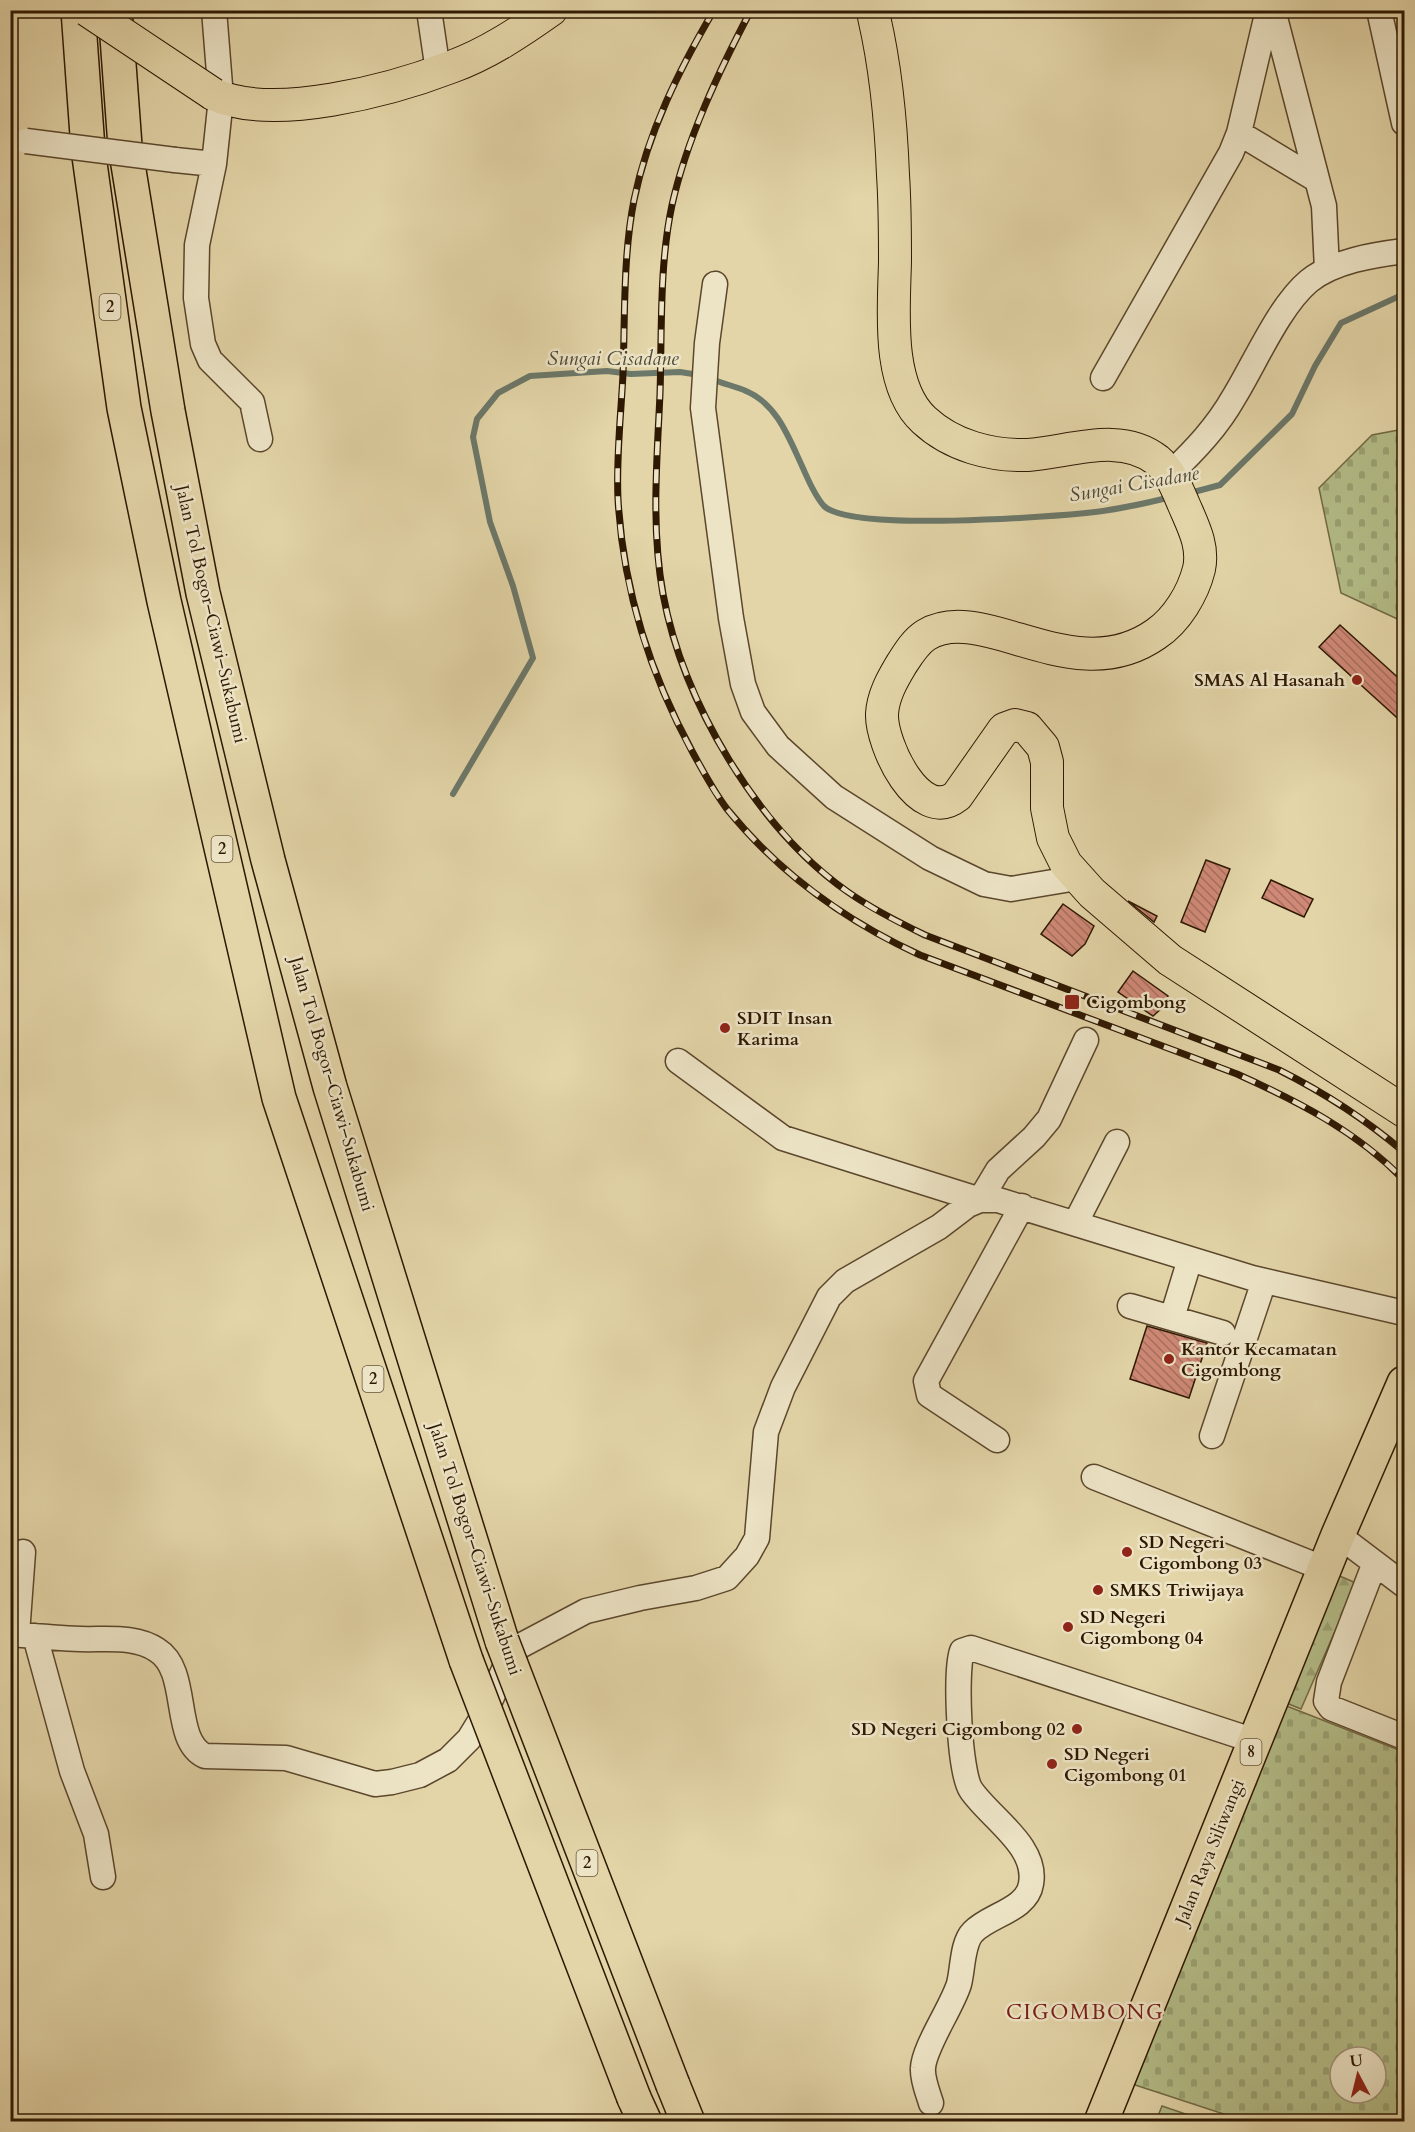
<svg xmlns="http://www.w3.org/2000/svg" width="1415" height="2132" viewBox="0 0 1415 2132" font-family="Cardo,serif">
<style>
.forest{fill:url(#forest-firs);stroke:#716a45;stroke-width:1.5}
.cemetery{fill:url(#cemetery-stones);stroke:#716a45;stroke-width:1.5;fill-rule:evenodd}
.pitch{fill:#b4bd88;stroke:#716a45;stroke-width:1.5}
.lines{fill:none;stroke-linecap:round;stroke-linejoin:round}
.stream{stroke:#6c786a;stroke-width:6}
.building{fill:url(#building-back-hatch);stroke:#2e1802;stroke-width:1.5}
.minor-casing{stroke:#5b472c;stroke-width:27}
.major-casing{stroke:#2e1802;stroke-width:34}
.highway-casing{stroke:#2e1802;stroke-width:36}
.minor{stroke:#ede4c6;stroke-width:24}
.major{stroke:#e3d5a8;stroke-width:32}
.highway{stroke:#e3d5a8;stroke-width:33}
.rail-casing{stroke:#2e1802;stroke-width:7}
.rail{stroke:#ede4c6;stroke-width:4.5;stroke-dasharray:14;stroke-linecap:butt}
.minor-bridge-casing{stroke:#5b472c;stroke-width:27;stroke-linecap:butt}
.major-bridge-casing{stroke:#2e1802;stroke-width:34;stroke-linecap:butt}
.highway-bridge-casing{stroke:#2e1802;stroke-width:36;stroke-linecap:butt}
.minor-bridge{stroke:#ede4c6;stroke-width:24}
.major-bridge{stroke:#e3d5a8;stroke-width:32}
.highway-bridge{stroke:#e3d5a8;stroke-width:33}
.poi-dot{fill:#8f2418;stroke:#ede4c6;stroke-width:2}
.labels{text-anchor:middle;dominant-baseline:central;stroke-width:5;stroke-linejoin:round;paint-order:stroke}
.shield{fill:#ede4c6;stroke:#67553d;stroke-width:1.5}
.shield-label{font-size:16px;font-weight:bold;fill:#2e1802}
.street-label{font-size:18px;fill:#2e1802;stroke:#ede4c6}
.poi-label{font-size:18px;font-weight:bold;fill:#2e1802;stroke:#ede4c6;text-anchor:start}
.water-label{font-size:20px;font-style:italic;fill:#4d4836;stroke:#ede4c6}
.quarter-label{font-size:21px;letter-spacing:1.5px;fill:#7a1f14;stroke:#ede4c6}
</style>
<defs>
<pattern id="forest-firs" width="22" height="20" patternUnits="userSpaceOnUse" patternTransform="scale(1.5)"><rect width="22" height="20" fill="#b4bd88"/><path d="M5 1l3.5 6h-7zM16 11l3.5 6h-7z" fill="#9ba274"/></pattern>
<pattern id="cemetery-stones" width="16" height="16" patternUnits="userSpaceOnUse" patternTransform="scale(1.5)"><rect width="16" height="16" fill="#b4bd88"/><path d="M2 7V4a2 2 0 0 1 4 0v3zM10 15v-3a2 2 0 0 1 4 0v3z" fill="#9ba274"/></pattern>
<pattern id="building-back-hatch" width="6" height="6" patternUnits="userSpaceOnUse" patternTransform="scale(1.5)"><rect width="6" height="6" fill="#cf8976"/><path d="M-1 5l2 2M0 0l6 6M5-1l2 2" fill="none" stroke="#a86f5f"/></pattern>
</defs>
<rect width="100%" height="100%" fill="#e3d5a8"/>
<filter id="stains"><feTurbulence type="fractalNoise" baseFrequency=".00333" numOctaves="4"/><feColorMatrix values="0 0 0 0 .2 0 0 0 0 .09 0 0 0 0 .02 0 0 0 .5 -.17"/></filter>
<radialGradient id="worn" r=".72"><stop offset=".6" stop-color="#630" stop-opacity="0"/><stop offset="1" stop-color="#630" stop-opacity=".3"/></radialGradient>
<!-- forest -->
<path class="forest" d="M1335,1574L1356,1583L1301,1709L1279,1700Z"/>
<!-- cemetery -->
<path class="cemetery" d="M1404,429V622L1341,593L1319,488L1372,435Z
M1279,1703L1404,1752V2121H1245L1120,2080ZM1340,2057H1376V2093H1340Z"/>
<!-- pitch -->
<path class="pitch" d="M1162,2106L1206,2121H1156Z"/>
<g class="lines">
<!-- stream -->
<path class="stream" d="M712,379C723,384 735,386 746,391C777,404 789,438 802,466C808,479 814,495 824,506C851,532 1052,517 1095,512C1120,509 1147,503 1171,497
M1190,493L1220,485L1292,414L1315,366L1341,323L1404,294
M453,794L533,658L513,586L490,522L473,437L477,419L498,393L530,376L607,371L631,374L680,372L699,375"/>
</g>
<!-- building -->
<path class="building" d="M1340,625L1404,683V724L1319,647Z
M1206,860L1230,869L1205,932L1181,922Z
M1271,880L1313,899L1304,917L1262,898Z
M1128,901L1157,916L1154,922Z
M1063,904L1094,926L1085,944L1072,956L1041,934Z
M1133,971L1168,996L1163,1007L1153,1016L1118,992Z
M1147,1326L1207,1343L1189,1398L1130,1379Z"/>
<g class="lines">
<defs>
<path id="minor" d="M214,10L221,98L214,164L197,245L196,298L203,344L210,360L252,402L260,439
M429,10L438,71
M1273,10L1324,206L1327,270
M1379,10L1404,123
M1239,133L1317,180
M175,160L214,164
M715,284L707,343L703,408L731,618L743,684L753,712L778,746L834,797L930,858L984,884L1011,889L1077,878
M1103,378L1231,153L1239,133L1268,10
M1170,474C1195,450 1217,427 1234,397C1255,363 1279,306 1309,281C1334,261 1373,255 1404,251
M678,1061L783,1138L980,1200L998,1170L1034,1137L1049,1119L1086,1040
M1076,1222L1117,1142
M1130,1306L1223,1333
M1172,1318L1190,1259
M1212,1436L1264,1281
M997,1440L929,1395L926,1381L1022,1206
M1094,1477L1325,1569
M1338,1535L1404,1585
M1374,1565L1329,1682L1326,1701L1331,1708L1404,1737
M10,1634C34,1636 57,1638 80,1639C105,1640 135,1635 157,1650C191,1671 171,1740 205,1756L286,1758L375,1784L392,1782L420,1775L448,1760L469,1739L485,1713L508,1660L520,1646L586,1611L640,1598L696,1588L727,1578L747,1556L757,1538L766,1432L783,1387L829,1297L845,1281L939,1227L968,1205L980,1200H998L1252,1278L1404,1313
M17,1634L23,1552
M35,1636L72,1771L96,1834L103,1877
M931,2103C928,2093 922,2079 923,2068C924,2047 952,2007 959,1984C963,1969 962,1943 973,1932C989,1915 1027,1910 1031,1884C1038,1846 990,1818 971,1790C959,1772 955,1672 962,1651L971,1648L1255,1741"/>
<path id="major" d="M875,10L874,17C886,69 891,122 893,175C895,204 895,233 895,261C894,308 886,385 924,420C952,446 991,456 1028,455C1070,452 1120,431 1157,460C1171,472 1177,489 1184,505C1193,526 1204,546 1199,569C1193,593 1177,620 1156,634C1074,692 983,600 926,635C915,642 908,654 901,665C892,680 883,696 882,714C881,744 919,826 957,796L1004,729L1015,725L1027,728L1043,747L1047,762V808L1053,838L1066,864L1092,893L1170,960L1404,1111
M213,94C273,122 391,90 451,67C487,54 520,32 551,10"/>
<path id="highway" d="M78,10L88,149L124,408L164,601L279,1098L466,1660
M115,10L125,146L168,411L203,593L268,860L330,1087L502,1641
M673,2085L688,2122
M634,2098L645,2122
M1101,2122L1338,1535L1404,1383"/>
</defs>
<!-- minor casing -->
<use href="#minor" class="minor-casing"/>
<!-- major casing -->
<use href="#major" class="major-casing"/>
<!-- highway casing -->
<use href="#highway" class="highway-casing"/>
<!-- minor -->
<use href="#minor" class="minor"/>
<!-- major -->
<use href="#major" class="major"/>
<!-- highway -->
<use href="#highway" class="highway"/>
<defs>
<path id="rail" d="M714,10C679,70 648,132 634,200C623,256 625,317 623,374C621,415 616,458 618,499C623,590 650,674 693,753C703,771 714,792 727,809C779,873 846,921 920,955L1237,1074C1299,1102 1356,1131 1404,1180
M751,10C719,71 687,138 672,205C659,266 662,333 660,394C657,460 651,528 663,594C683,702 757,828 848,892C872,909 898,922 925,935L1279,1070C1325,1093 1365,1119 1404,1152"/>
</defs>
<!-- rail casing -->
<use href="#rail" class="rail-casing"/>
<!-- rail -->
<use href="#rail" class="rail"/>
<defs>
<path id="minor-bridge" d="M26,141L175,160"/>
<path id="major-bridge" d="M87,10L213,94"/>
<path id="highway-bridge" d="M502,1641L673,2085
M466,1660L634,2098"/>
</defs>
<!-- minor-bridge casing -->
<use href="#minor-bridge" class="minor-bridge-casing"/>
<!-- major-bridge casing -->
<use href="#major-bridge" class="major-bridge-casing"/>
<!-- highway-bridge casing -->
<use href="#highway-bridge" class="highway-bridge-casing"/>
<!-- minor-bridge -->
<use href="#minor-bridge" class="minor-bridge"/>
<!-- major-bridge -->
<use href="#major-bridge" class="major-bridge"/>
<!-- highway-bridge -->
<use href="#highway-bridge" class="highway-bridge"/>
</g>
<!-- markers -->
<g class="poi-dot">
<circle cx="1357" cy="680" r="6"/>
<rect x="1064" y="994" width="16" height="16" rx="3"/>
<circle cx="725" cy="1028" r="6"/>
<circle cx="1169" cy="1359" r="6"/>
<circle cx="1127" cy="1552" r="6"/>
<circle cx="1098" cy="1590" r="6"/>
<circle cx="1068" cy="1627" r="6"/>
<circle cx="1077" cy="1729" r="6"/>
<circle cx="1052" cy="1764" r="6"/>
</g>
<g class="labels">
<!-- shield labels -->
<g class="shield">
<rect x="99.5" y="294" width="21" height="26" rx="4.5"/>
<rect x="211.5" y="836" width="21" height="26" rx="4.5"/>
<rect x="362.5" y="1366" width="21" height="26" rx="4.5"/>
<rect x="1240.5" y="1739" width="21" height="26" rx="4.5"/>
<rect x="576.5" y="1850" width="21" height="26" rx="4.5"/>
</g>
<g class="shield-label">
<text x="110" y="307">2</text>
<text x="222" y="849">2</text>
<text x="373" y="1379">2</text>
<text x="1251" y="1752">8</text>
<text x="587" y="1863">2</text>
</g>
<!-- street labels -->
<g class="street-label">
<text transform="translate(211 614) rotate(77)">Jalan Tol Bogor–Ciawi–Sukabumi</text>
<text transform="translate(332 1084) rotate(74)">Jalan Tol Bogor–Ciawi–Sukabumi</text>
<text transform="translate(475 1549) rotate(72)">Jalan Tol Bogor–Ciawi–Sukabumi</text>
<text transform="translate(1210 1852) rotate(-68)">Jalan Raya Siliwangi</text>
</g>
<!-- poi labels -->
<g class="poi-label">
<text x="1345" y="680" text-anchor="end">SMAS Al Hasanah</text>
<text x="1086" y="1002">Cigombong</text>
<text x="737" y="1018">SDIT Insan<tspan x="737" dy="21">Karima</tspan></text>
<text x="1181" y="1349">Kantor Kecamatan<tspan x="1181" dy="21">Cigombong</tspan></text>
<text x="1139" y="1542">SD Negeri<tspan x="1139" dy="21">Cigombong 03</tspan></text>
<text x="1110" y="1590">SMKS Triwijaya</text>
<text x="1080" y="1617">SD Negeri<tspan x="1080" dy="21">Cigombong 04</tspan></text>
<text x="1065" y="1729" text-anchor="end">SD Negeri Cigombong 02</text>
<text x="1064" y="1754">SD Negeri<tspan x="1064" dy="21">Cigombong 01</tspan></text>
</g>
<!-- water labels -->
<g class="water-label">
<text x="613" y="358">Sungai Cisadane</text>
<text transform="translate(1134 484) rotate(-10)">Sungai Cisadane</text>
</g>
<!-- quarter labels -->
<g class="quarter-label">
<text x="1085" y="2012">CIGOMBONG</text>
</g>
</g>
<!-- margin -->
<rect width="1415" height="2132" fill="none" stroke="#e3d5a8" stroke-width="36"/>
<rect x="12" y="12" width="1391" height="2108" fill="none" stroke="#2e1802" stroke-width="3"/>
<rect x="18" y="18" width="1379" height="2096" fill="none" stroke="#2e1802" stroke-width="1.5"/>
<!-- north arrow -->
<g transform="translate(1358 2075) rotate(353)"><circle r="28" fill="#ede4c6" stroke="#a19278" stroke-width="1.5"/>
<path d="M0-4.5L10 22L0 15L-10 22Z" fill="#8f2418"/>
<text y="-9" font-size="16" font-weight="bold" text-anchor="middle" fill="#2e1802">U</text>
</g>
<rect width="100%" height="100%" filter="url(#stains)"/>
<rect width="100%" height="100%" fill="url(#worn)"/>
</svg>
